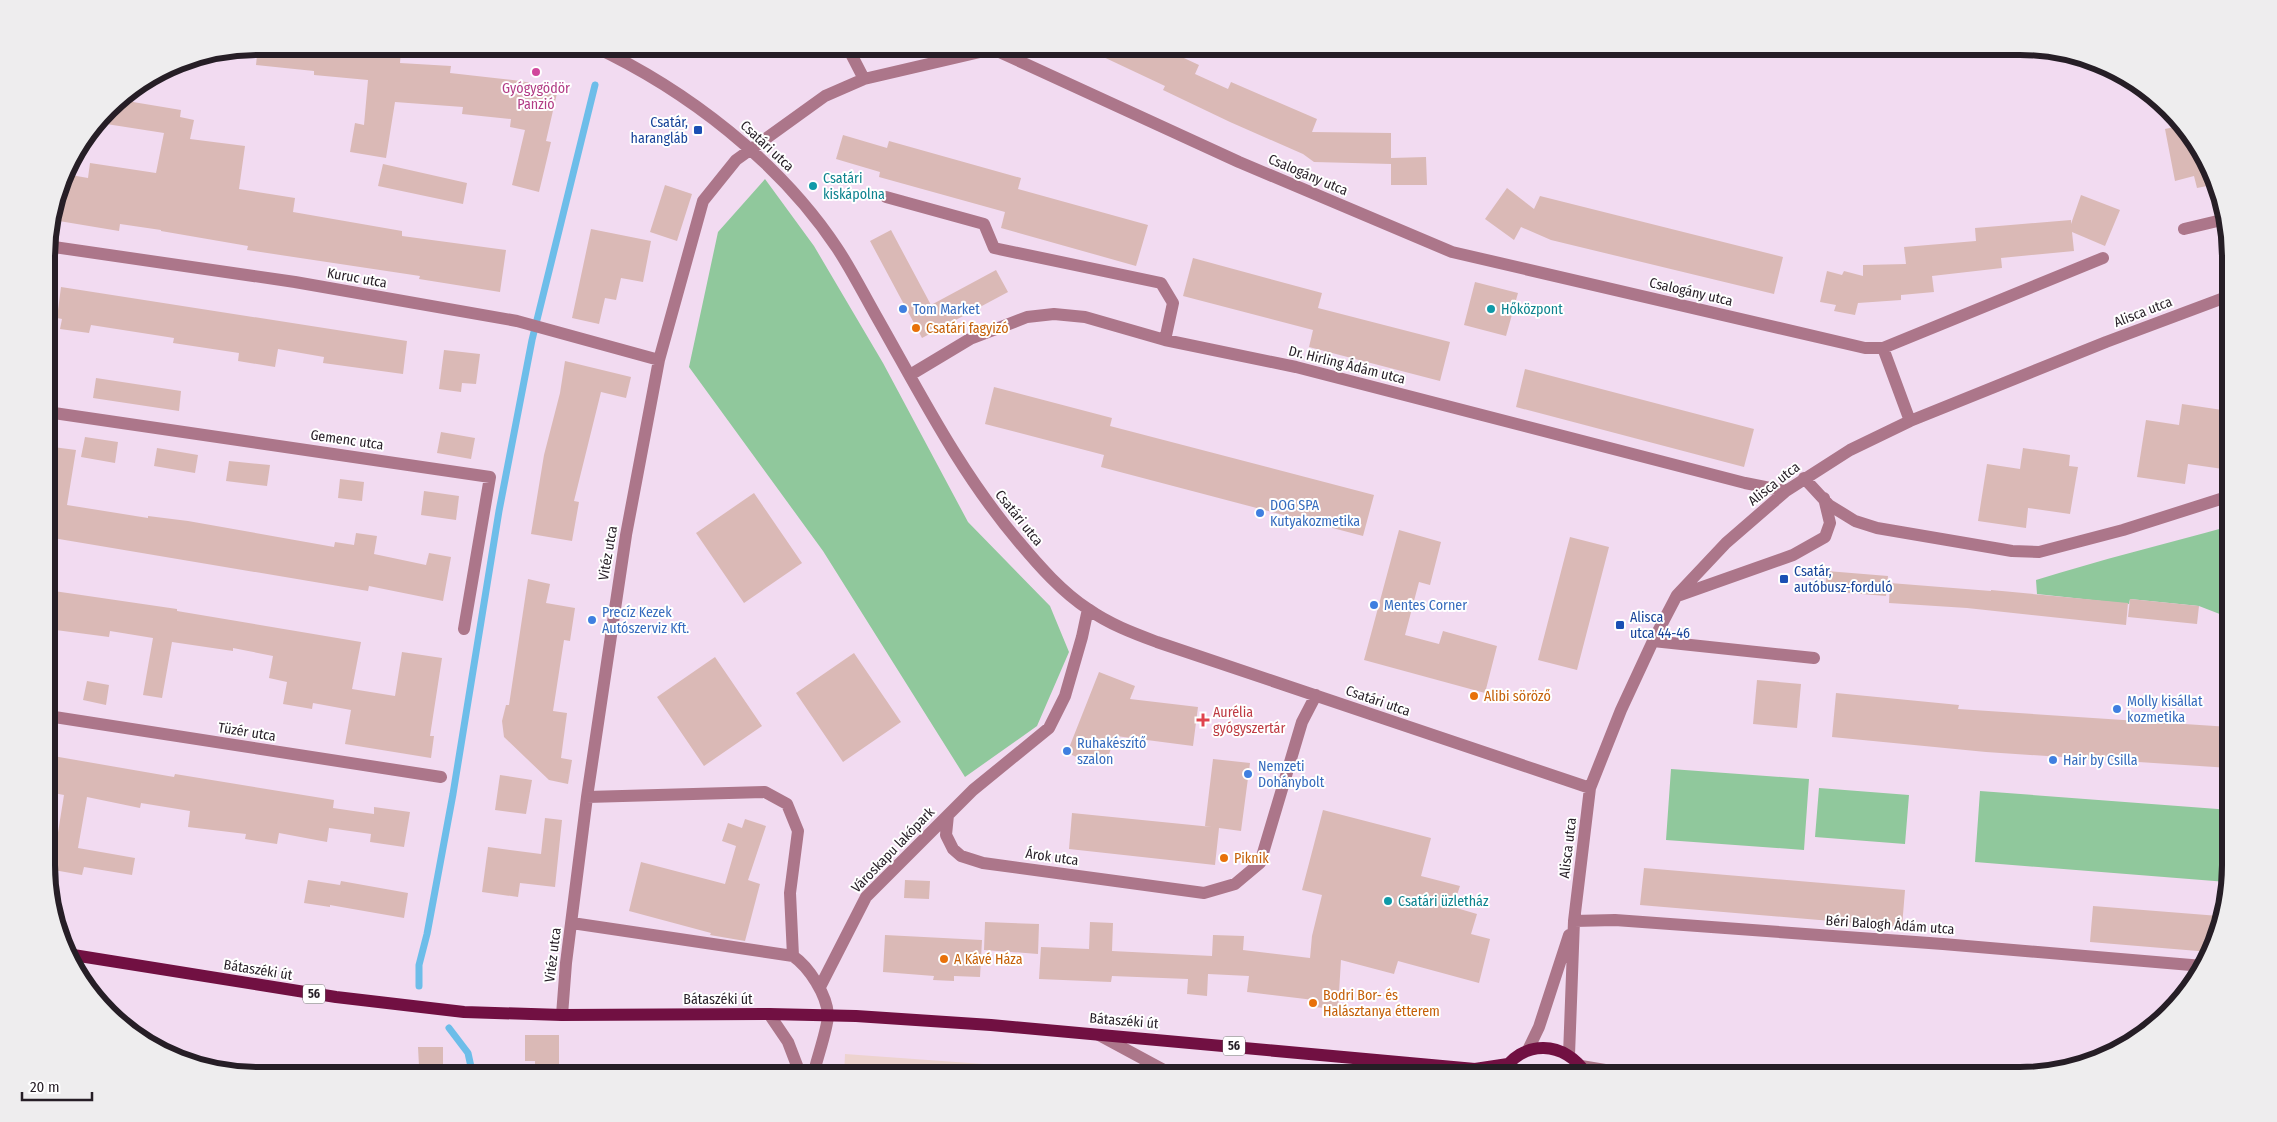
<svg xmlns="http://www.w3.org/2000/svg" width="2277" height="1122" viewBox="0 0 2277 1122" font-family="'Fira Sans Condensed',sans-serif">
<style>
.industrial{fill:#edd3cf}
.green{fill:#90c89c}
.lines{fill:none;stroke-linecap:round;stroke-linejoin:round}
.stream{stroke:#6dbde9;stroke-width:7}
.building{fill:#dab9b6}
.minor{stroke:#ac768a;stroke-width:12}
.major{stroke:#711042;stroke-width:12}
.hotel-dot{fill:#d1479c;stroke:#fff;stroke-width:2}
.transit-dot{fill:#1a4fb4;stroke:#fff;stroke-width:2}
.culture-dot{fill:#0f9aa8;stroke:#fff;stroke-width:2}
.shop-dot{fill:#3f7fe0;stroke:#fff;stroke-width:2}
.food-dot{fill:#e8710a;stroke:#fff;stroke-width:2}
.health-dot{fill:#e0444e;stroke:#fff;stroke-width:2}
.labels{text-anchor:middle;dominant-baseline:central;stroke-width:4;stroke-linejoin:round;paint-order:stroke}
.shield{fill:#fff;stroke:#676267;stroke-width:1}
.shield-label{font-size:12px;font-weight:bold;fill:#261e26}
.hotel-label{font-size:14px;fill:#b23c85;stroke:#fff}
.transit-label{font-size:14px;fill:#164399;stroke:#fff;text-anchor:start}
.street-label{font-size:14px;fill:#261e26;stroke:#fff}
.culture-label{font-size:14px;fill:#0d838f;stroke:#fff;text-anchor:start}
.shop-label{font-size:14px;fill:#366cbe;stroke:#fff;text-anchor:start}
.food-label{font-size:14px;fill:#c56008;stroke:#fff;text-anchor:start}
.health-label{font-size:14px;fill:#be3a42;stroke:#fff;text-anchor:start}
.rim{fill:none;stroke:#261e26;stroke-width:6}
</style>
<rect width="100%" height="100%" fill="#f2dbf1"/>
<!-- industrial -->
<path class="industrial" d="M845,1054L1039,1068L1038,1076H844Z"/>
<!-- green -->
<path class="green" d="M765,179L814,246L883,363L968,522L1050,606L1069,652L1037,726L965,777L823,551L689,367L718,232Z
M2230,526V618L2199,606L2130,599L2129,604L2037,594L2036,580C2100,560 2165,544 2230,526Z
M1671,769L1809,779L1804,850L1666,840Z
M1819,788L1909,795L1905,844L1815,837Z
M1980,791L2231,810V865L2227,882L1975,862Z"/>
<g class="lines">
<!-- stream -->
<path class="stream" d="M419,986V965L427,934L453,794L499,511L532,340L595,85
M449,1028L468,1053L473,1076"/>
</g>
<!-- building -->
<path class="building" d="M258,46H349L401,51L400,63L451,66L450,73L521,81L558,89L546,141L551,142L539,192L512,185L525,130L510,127L511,119L462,114L463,107L395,102L386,158L350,152L355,123L364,125L368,80L314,75V71L256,65Z
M1080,46H1158L1199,65L1195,74L1228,89L1231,82L1317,119L1312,132L1391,133V158L1426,157L1427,185H1391V164L1314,162L1303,154L1230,122L1163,90L1165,86Z
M136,88L133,102L181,110L180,117L194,120L190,139L245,146L239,189L295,198L293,212L402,231V236L506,250L500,292L419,279L420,276L247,250L248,246L161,231V230L120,224L119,231L53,220L65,174L88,178L90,163L156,173L164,133L100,123L118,99Z
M2183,125L2187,129L2215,177L2217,184L2197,188L2194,176L2175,181L2165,129Z
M843,135L887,148L889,141L1021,178L1018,189L1148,225L1136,266L1001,228L1005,212L879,177L880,172L836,159Z
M383,164L467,183L463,204L378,186Z
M665,185L692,194L677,241L650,232Z
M1507,188L1534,209L1540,196L1783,257L1774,294L1551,240L1521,227L1514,240L1485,219Z
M2081,195L2120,210L2105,246L2072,232L2074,251L2001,258L2002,268L1932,276L1934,292L1901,295V300L1858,303L1855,315L1834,311L1836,305L1820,302L1827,271L1842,275L1844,271L1863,276V265L1906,264L1904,247L1976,241L1975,228L2071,220V224Z
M591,229L651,241L643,282L621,278L616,300L605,298L599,324L572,318Z
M891,230L931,305L996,270L1008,292L922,338L870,241Z
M1193,258L1322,293L1318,308L1450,342L1440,381L1309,347L1313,330L1183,296Z
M1475,282L1518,293L1506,336L1464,325Z
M61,287L407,341L403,374L323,363L324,357L278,349L275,367L238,361L239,353L173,343L174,338L91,325L89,333L60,329L62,319L57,318Z
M444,350L480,354L476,384L462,383L461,392L439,389Z
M565,361L631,377L626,398L601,392L574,501L579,502L572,541L531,534L544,455L560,393Z
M1525,369L1754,429L1744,467L1516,407Z
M96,378L181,391L179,411L93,398Z
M994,387L1112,418L1110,426L1374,495L1363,536L1101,467L1104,455L985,424Z
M2182,404L2229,411L2230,470L2188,464L2185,484L2137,477L2146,420L2179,425Z
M441,432L475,438L471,459L437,453Z
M85,437L118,442L115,463L81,457Z
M53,447L76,450L67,505L148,518V516L188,521L334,547L335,542L354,545L356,533L377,536L374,554L426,565L429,553L451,557L443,601L369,586L368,591L47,537V485Z
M157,448L198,455L195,473L154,466Z
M2023,448L2070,455L2069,466L2078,467L2070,514L2028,508L2026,528L1978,521L1987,464L2020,469Z
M229,461L270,465L267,486L226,481Z
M340,479L364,482L362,501L338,498Z
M424,491L459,496L456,520L421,515Z
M754,493L802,563L744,603L696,533Z
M1399,530L1441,542L1430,585L1419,582L1405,635L1439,644L1443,631L1497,646L1485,693L1364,660Z
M1570,537L1609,547L1577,670L1538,660Z
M1827,571L1888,576L1886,596L1825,591Z
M528,579L550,584L546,603L575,608L570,641L564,640L553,711L567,713L561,758L572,760L568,784L549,780L504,737L502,721L506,705H509Z
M1890,583L1991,591V590L2128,603L2126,625L1967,608L1889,603Z
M47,590L177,609V611L361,642L352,689L395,696L402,652L442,658L430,736H434L431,758L345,744L351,710L313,703L312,709L283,704L287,682L269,678L273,656L233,648V651L172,642L162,698L143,695L153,638L110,631L109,637L48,629Z
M2130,599L2199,606L2197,624L2128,617Z
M854,653L901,722L843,762L796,693Z
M715,657L762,726L704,766L657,697Z
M1099,672L1135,686L1130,699L1198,707L1193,746L1116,736L1107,759L1099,756L1096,765L1067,753Z
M1757,680L1801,684L1797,728L1753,724Z
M87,681L109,685L106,705L83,700Z
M1836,693L1959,705L1958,709L2230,727V768L1986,752L1832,737Z
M53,756L174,777L175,774L334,800L333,808L374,814V807L410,812L404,847L370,842L371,834L329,828L327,842L279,833L277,844L245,839L246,834L188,827L190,811L141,803L140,808L87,797L78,848L135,858L132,875L84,867L82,875L48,869V848L53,849L54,844L56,845L64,795L48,792Z
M1213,759L1250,763L1241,831L1219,828L1215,865L1069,849L1072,813L1212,827L1205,826Z
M500,775L532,780L526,814L495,810Z
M1323,810L1431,838L1421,876L1460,886L1453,907L1477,914L1471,934L1490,939L1479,983L1398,961L1394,974L1341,960L1338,1009L1313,1007L1314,1000L1247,992L1249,976L1208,974L1207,996L1187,994L1188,979L1112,976L1111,982L1039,979L1041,947L1089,949L1090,922L1113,923L1112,951L1212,956L1213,935L1244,936L1243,950L1310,958L1312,936L1322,895L1302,890Z
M545,818L562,820L555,887L520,883L518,897L482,892L488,847L541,854Z
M745,819L766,826L748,880L760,884L745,941L710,935L711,933L629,911L641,862L725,884L736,846L722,841L728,823L742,828Z
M1644,868L1905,890L1902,927L1640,905Z
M308,880L340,885L341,881L408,893L404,918L330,905V907L304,903Z
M905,880L930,881L929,899L904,898Z
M2093,906L2219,916L2210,952L2090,942Z
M985,922L1039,924L1038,954L984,950Z
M885,935L982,940L980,977L954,976V981L933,980L934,976L883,972Z
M525,1035H559V1076H535V1061H525Z
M418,1047H443V1066H419Z"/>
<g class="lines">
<!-- minor -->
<path class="minor" d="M593,46C687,90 780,162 837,248C851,269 863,293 875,314C920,393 960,473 1019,542C1039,566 1062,592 1088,609C1109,624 1133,633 1157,642L1590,788
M847,46L864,79
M886,197L984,224L994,248L1161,283L1173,303L1165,340
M2184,229L2226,219
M47,246L295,282L517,321L659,360
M1883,348L2103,258
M910,375L970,339L1027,317L1054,314L1085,317L1165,340L1296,367L1745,483L1786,491
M47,412L490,477L464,629
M1804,478L1829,505L1855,521L1877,528L2012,551L2039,552L2123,530L2230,496
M1680,595L1793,555L1825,537L1830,523L1824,498
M1088,609L1082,637L1065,696L1049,728L973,790L948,815L946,835L953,849L961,856L983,863L1204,893L1235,884L1260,863L1302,722L1316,695
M1653,641L1814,658
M48,716L441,777
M587,797L765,792L787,804L798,831L790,893L793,956C809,967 827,995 828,1015C828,1028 816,1061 813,1076
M1574,921L1615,920L1943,944L2203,966
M572,923L793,956
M820,987L866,897L948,815
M769,1014L788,1042L801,1076
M562,1015L566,963L587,797L626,535L659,360L703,201L736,160L825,96L864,79L993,49L1239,162L1452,252L1865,348H1883L1910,421
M1099,1035L1175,1076
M1528,1050L1539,1027L1569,935
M1569,1055L1574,921L1590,788L1621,710L1653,641L1677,595L1726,543L1786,491L1850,450L1910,421L2106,342L2229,296
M1581,1066L1623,1073L1674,1075"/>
<!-- major -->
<path class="major" d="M67,954L336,997L464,1012L562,1015L769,1014L856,1016L991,1025L1475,1069L1508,1064
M1384,1065L1409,1075
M1501,1075C1521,1038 1566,1040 1587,1075"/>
</g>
<!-- markers -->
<circle class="hotel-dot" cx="536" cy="72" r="5"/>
<g class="transit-dot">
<rect x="693" y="125" width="10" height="10" rx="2.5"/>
<rect x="1779" y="574" width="10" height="10" rx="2.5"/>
<rect x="1615" y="620" width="10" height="10" rx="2.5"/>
</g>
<g class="culture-dot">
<circle cx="813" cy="186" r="5"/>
<circle cx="1491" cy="309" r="5"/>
<circle cx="1388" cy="901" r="5"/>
</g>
<g class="shop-dot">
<circle cx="903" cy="309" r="5"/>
<circle cx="1260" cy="513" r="5"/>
<circle cx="1374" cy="605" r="5"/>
<circle cx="592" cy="620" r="5"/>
<circle cx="2117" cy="709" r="5"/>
<circle cx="1067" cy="751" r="5"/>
<circle cx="2053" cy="760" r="5"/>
<circle cx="1248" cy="774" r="5"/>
</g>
<g class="food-dot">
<circle cx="916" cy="328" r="5"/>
<circle cx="1474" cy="696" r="5"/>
<circle cx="1224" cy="858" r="5"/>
<circle cx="944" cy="959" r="5"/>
<circle cx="1313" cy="1003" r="5"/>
</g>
<path class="health-dot" d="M1200.5 712.5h5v5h5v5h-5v5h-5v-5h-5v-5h5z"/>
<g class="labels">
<!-- shield labels -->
<g class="shield">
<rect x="303" y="984.5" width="22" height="19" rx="4"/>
<rect x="1223" y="1036.5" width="22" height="19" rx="4"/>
</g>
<g class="shield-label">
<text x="314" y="994">56</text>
<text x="1234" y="1046">56</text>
</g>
<!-- hotel labels -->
<g class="hotel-label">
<text x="536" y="88">Gyógygödör<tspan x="536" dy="16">Panzió</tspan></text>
</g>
<!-- transit labels -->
<g class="transit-label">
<text x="688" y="122" text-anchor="end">Csatár,<tspan x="688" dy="16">harangláb</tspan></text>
<text x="1794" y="571">Csatár,<tspan x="1794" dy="16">autóbusz-forduló</tspan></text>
<text x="1630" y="617">Alisca<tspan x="1630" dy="16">utca 44-46</tspan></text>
</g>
<!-- street labels -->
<g class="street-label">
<text transform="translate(767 146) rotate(43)">Csatári utca</text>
<text transform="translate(1308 175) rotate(23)">Csalogány utca</text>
<text transform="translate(357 278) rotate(10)">Kuruc utca</text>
<text transform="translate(1691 292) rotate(13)">Csalogány utca</text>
<text transform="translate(2143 312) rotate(-21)">Alisca utca</text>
<text transform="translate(1347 365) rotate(14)">Dr. Hirling Ádám utca</text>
<text transform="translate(347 440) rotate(8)">Gemenc utca</text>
<text transform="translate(1774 484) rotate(-38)">Alisca utca</text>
<text transform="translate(1019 518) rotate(51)">Csatári utca</text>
<text transform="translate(608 553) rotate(-80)">Vitéz utca</text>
<text transform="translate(1378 701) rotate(19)">Csatári utca</text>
<text transform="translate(247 732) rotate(9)">Tüzér utca</text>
<text transform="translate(1568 848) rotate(-83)">Alisca utca</text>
<text transform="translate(893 850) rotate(-46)">Városkapu lakópark</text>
<text transform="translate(1052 857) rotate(8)">Árok utca</text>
<text transform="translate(1890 925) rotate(4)">Béri Balogh Ádám utca</text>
<text transform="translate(553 955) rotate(-83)">Vitéz utca</text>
<text transform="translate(258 970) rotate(9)">Bátaszéki út</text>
<text x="718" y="999">Bátaszéki út</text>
<text transform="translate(1124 1021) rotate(5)">Bátaszéki út</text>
</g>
<!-- culture labels -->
<g class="culture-label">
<text x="823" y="178">Csatári<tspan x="823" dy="16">kiskápolna</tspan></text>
<text x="1501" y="309">Hőközpont</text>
<text x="1398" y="901">Csatári üzletház</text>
</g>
<!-- shop labels -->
<g class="shop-label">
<text x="913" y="309">Tom Market</text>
<text x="1270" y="505">DOG SPA<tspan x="1270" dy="16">Kutyakozmetika</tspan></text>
<text x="1384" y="605">Mentes Corner</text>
<text x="602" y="612">Precíz Kezek<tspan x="602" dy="16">Autószerviz Kft.</tspan></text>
<text x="2127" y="701">Molly kisállat<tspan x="2127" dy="16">kozmetika</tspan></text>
<text x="1077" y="743">Ruhakészítő<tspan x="1077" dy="16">szalon</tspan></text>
<text x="2063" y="760">Hair by Csilla</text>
<text x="1258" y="766">Nemzeti<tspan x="1258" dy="16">Dohánybolt</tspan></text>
</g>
<!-- food labels -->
<g class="food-label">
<text x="926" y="328">Csatári fagyizó</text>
<text x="1484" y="696">Alibi söröző</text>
<text x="1234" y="858">Piknik</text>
<text x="954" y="959">A Kávé Háza</text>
<text x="1323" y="995">Bodri Bor- és<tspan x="1323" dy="16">Halásztanya étterem</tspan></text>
</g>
<!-- health labels -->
<g class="health-label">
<text x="1213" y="712">Aurélia<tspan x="1213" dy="16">gyógyszertár</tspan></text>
</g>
</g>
<!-- crop -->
<path d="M0 0H2277V1122H0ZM257 55H2020A202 202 0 0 1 2222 257V865A202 202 0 0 1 2020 1067H257A202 202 0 0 1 55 865V257A202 202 0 0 1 257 55Z" fill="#eeedee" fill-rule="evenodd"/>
<path class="rim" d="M257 55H2020A202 202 0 0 1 2222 257V865A202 202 0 0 1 2020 1067H257A202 202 0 0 1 55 865V257A202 202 0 0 1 257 55Z"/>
<!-- scale -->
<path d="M22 1092v8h70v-8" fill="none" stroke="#261e26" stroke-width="2.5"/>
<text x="30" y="1092" font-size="15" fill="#261e26" stroke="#ffffff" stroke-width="4" paint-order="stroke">20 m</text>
</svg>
